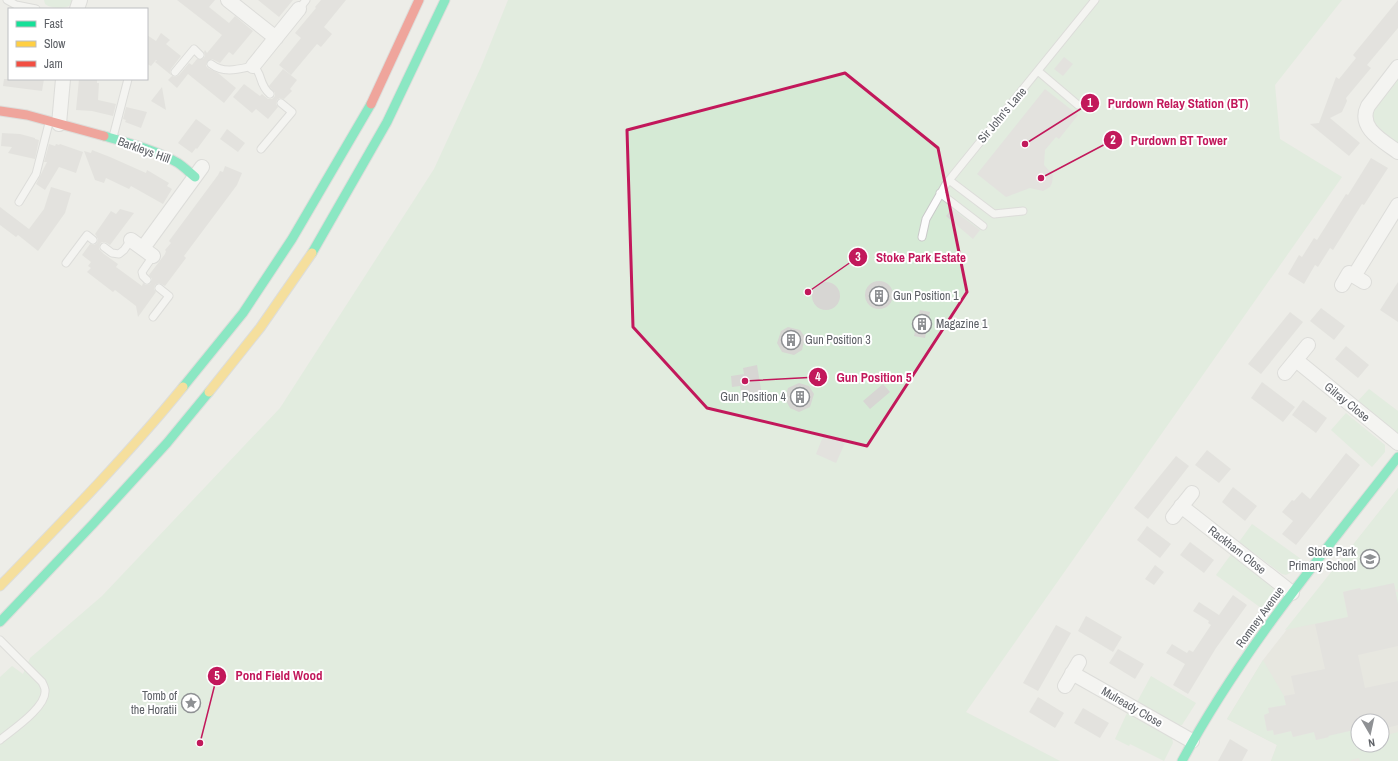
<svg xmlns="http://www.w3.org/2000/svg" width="1398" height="761" viewBox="0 0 1398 761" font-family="'Archivo Narrow',sans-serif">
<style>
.education{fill:#e0dfd8;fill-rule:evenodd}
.green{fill:#d5ead5}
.building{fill:#d7d6d3}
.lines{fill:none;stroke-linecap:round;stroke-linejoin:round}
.lane-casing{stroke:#c9c9c9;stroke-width:9}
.street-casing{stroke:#c9c9c9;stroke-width:16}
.fast-casing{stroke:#cacaca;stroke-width:11}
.slow-casing{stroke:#cacaca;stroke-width:11}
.jam-casing{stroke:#cacaca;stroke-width:11}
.lane{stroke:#fcfcfc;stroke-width:7}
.street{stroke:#fcfcfc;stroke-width:14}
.fast{stroke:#16e098;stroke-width:9}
.slow{stroke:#ffcf43;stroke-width:9}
.jam{stroke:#f24e42;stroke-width:9}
.marked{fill:none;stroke:#c2185b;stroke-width:3;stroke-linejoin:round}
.labels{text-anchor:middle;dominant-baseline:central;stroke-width:4;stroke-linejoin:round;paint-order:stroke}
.street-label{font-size:12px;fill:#5d6066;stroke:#fff}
.poi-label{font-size:12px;fill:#5d6066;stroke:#fff;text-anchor:start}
.leader{fill:none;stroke:#c2185b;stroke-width:1.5}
.callout-dot{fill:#c2185b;stroke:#fff;stroke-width:1.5}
.mark-label{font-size:12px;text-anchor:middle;font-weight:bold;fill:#fff}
.callout-label{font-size:13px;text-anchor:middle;font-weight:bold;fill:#c2185b;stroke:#fff;stroke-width:4;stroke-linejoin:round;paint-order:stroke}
</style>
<rect width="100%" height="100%" fill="#edede8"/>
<!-- education -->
<path class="education" d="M1398,488V761H1271L1277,745L1227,719L1263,660ZM1358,721H1382V745H1358Z"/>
<!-- green -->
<path class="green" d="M44,0H71L73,1C72,3 71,5 69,6C63,9 49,8 45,4Z
M508,0H1342L1275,85L1280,139L1342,177L966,712L1060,761H0V677L12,666L23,674L30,658L102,596L280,408L434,169L481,67Z
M1398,75V146C1382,133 1374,132 1372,111Z
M1369,389L1398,411V433H1395L1356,403Z
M1346,413L1385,445V452L1372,467L1331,430Z
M1398,488V589L1395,590L1396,592H1398V616L1366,614L1360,588L1343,592L1348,617L1285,630Z
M1252,524L1301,559L1290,573L1286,575L1282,574L1239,542Z
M1232,553L1274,587L1273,592L1261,608L1216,575Z
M1263,660L1284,696L1286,705L1269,708V713L1264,715L1267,731L1273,730L1274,735L1291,731L1293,737L1314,732L1316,740L1328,737L1327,730L1340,733L1358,729V745H1382V736L1398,732V761H1360L1359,758L1351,760V761H1271L1277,745L1227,719Z
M1151,676L1196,703L1182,725H1175L1137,702Z
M1127,713L1172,738L1173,743L1164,761L1130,744L1129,746L1115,739Z"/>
<!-- building -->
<path class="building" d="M177,0H215L209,7L229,23L235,16L253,31L233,55L229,52L220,63L212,59L207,62L206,66L208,68L218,73L236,88L224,103L188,74L177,88L168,80L172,76L175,77L179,75L189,63L192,65L197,59H203L205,56L204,52L205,50L207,53L222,35Z
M258,0H293L279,17Z
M321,0H346L324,27L332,34L321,47L317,44L291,75L279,65L301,38L295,33L316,8L315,7Z
M1398,0V28L1367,65L1371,68L1346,98L1347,101L1342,112L1330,118L1360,143L1349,156L1310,124L1319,123L1336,77L1339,79L1356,58L1353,55Z
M161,33L170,40L166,44L181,56L171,69L170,72L171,75L155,62L157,60H156L151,66L147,64V35L156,41Z
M1064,57L1073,64L1063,76L1054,69Z
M283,69L297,80L290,89L292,91L284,99L280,98L277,100L276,104L278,107L268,119L256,109L252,113L233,97L244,84L260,96L262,94L268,99H272L275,96V93L269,86Z
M4,79H44L42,91L3,86Z
M79,79H97V83H99L98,100L116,104L113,116L92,111L76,110Z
M162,87L166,110L151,101Z
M1045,89L1078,115L1059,139L1056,137L1045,150L1044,165L1053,175L1052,183L1050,187L1043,191L1030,188L1006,197L977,174Z
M126,107L147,112L141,128L125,122L126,120L123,119Z
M196,119L211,130L197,149L196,148L192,153L178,143Z
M227,129L245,143L238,152L220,139Z
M2,133L20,134L35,138V139L39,140L35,159L8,153L12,147L1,146Z
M49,144L55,146L56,144L59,145L60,144L83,152L76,173L59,167L45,190L36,184L47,162H44Z
M92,150L110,157L146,173L147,170L169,183L167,186L172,189L163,204L131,186L129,189L106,178L104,183L95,180L84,151L91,153Z
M1371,158L1388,168L1364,205L1362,204L1333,250L1330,248L1318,267L1315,265L1304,284L1288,274L1299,255L1302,257L1314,238L1317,240L1346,194L1348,195Z
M225,166L242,173L237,185L184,256L186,258L165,286L159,283L155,285L154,289L156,292L138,317L136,306L115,290L113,292L87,272L91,268L88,266L91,262L82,255L90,244L94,245L97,243L98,239L95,234L111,211L116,214L120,209L134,213L110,245L105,242H102L100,244L99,249L104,254L118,264L116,267L142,286L143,283L146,285L150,284L152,279L149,275L165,254L166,251L165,250L171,243L169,241L218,175L220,171L223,172Z
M51,187L71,193L65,213L38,251L18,235L16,237L0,225V207L29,229L44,209Z
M952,209L980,230L973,239L946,216Z
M865 295a14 14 0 1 1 28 0a14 14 0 1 1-28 0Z
M1398,282V322L1380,310Z
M812 296a14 14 0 1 1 28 0a14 14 0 1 1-28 0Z
M1321,308L1345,326L1334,340L1310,321Z
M920,310L930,312L925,338L914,336Z
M1290,312L1303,322L1261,374L1248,364Z
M788,327L800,330L805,337L802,350L794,355L782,352L777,343L781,331Z
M1346,346L1369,365L1358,378L1335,359Z
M757,365L762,395L742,398L740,386L732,387L731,376L744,374L743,368Z
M1262,382L1295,407L1283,422L1251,398Z
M799,383L809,386L814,394L810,407L799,412L790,408L785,399L788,388Z
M883,384L890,392L870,409L863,401Z
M1303,400L1327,418L1316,433L1292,415Z
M824,434L845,443L836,463L816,454Z
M1207,450L1231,469L1219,483L1195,465Z
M1346,453L1360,465L1296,545L1282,534L1293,521L1282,512L1292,500L1294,501L1302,492L1310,499Z
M1176,456L1189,466L1148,519L1134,508Z
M1233,487L1257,506L1245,521L1222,502Z
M1147,526L1171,544L1160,558L1137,540Z
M1190,542L1214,560L1204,573L1180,555Z
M1155,565L1164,572L1154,585L1145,579Z
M1394,583L1398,604V646L1358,655L1365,688L1398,681V725L1383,729L1381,718L1368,721H1358V729L1328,736L1329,737L1316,740L1314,732L1293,737L1291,731L1274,735L1273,730L1267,731L1264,715L1269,713L1268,708L1286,705L1284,696L1295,694L1291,676L1325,669L1315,624L1348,617L1343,592L1360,588L1361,590Z
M1233,595L1247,605L1216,648L1188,694L1173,685L1185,664L1166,653L1172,644L1187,653L1189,650L1193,652L1211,625L1208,623L1209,621L1193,611L1199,602L1219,615Z
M1086,616L1122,637L1113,652L1078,631Z
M1056,625L1071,633L1038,691L1023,683Z
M1118,649L1144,664L1135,679L1109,663Z
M1038,697L1064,713L1055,728L1029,712Z
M1083,708L1109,723L1100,738L1074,723Z
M1230,739L1248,750L1242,761H1218Z"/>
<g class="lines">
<defs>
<path id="lane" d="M7,0L16,5L36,9
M299,9L306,0
M211,64C224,74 239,69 253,66C263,73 258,84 270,94
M1038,71L1078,105
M175,72L194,49L200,55
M113,137L128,79
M261,149L292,112L281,103
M949,180L994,214L1023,211
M940,193L983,226
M19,202L36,174L49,123
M922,237L926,219L946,184L1095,0
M104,247L112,253L119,254L124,250L131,240
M66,263L87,235L93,240
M147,280L143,276L142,272L153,256
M153,317L169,296L159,288
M0,640L42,682C43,684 45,688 45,690C47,707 12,730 0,740"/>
<path id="street" d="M228,0L276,38
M77,9L80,0
M253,66L299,9
M1398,67L1368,106C1357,128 1383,141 1398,152
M59,124L63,79
M131,240L153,256
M143,248L202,167
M1354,276L1398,205
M1342,285L1349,273L1364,282
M1296,360L1398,443
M1285,373L1308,345
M1181,506L1292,593
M1173,517L1192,493
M1072,673L1192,741
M1065,686L1079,662"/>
<path id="fast" d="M104,136C129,143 156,150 178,163C184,167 189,172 195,177
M312,253L387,122L445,0
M183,387L243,313L292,239L371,104
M0,622L93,524L167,443L209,392
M1182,761C1241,651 1322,555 1398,457"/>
<path id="slow" d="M209,392L260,328L312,253
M0,586C63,521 126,457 183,387"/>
<path id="jam" d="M371,104L419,0
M0,111L27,115L104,136"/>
</defs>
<!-- lane casing -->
<use href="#lane" class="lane-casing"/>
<!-- street casing -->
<use href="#street" class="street-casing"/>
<!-- fast casing -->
<use href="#fast" class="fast-casing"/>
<!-- slow casing -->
<use href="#slow" class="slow-casing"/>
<!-- jam casing -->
<use href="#jam" class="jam-casing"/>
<!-- lane -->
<use href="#lane" class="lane"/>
<!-- street -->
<use href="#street" class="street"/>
<!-- fast -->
<use href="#fast" class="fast"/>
<!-- slow -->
<use href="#slow" class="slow"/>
<!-- jam -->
<use href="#jam" class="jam"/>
</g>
<!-- marked area -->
<path d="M0 0H1398V761H0ZM845,73L938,148L967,292L867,446L707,408L633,327L627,130Z" fill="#edede8" fill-opacity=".55" fill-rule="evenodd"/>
<path class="marked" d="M845,73L938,148L967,292L867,446L707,408L633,327L627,130Z"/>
<!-- icons -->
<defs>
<symbol id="building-ring" viewBox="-11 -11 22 22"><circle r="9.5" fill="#fff" stroke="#8f9194" stroke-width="1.5"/><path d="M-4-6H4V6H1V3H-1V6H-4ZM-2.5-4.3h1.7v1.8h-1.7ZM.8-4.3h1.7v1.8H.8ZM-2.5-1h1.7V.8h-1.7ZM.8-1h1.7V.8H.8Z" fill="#8f9194"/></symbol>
<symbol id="school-ring" viewBox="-11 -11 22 22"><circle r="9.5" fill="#fff" stroke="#8f9194" stroke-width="1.5"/><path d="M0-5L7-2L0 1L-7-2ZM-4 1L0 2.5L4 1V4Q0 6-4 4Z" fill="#8f9194"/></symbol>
<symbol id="sight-ring" viewBox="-11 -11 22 22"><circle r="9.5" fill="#fff" stroke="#8f9194" stroke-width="1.5"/><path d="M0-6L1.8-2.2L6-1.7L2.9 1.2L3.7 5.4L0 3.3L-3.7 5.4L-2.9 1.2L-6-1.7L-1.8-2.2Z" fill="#8f9194"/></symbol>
</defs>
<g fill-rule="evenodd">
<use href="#building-ring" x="868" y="285" width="22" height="22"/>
<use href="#building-ring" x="911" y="313" width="22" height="22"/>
<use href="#building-ring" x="780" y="329" width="22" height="22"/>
<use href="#building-ring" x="789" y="386" width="22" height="22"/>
<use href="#school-ring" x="1359" y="548" width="22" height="22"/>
<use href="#sight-ring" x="180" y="692" width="22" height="22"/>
</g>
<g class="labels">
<!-- street labels -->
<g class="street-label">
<text transform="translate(1002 115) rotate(-50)">Sir John's Lane</text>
<text transform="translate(144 150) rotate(20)">Barkleys Hill</text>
<text transform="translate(1347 402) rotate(39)">Gilray Close</text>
<text transform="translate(1237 550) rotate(38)">Rackham Close</text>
<text transform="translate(1260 617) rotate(-54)">Romney Avenue</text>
<text transform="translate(1132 707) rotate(30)">Mulready Close</text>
</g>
<!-- poi labels -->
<g class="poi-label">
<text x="893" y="296">Gun Position 1</text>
<text x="936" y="324">Magazine 1</text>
<text x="805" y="340">Gun Position 3</text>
<text x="786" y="397" text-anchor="end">Gun Position 4</text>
<text x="1356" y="552" text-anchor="end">Stoke Park<tspan x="1356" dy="14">Primary School</tspan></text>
<text x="177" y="696" text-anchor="end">Tomb of<tspan x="177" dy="14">the Horatii</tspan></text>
</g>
</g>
<!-- callouts -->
<path class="leader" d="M1025 144L1090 103M1041 178L1113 140M808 292L858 257M745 381L818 377M200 743L217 676"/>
<g class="callout-dot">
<circle cx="1025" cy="144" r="4"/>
<circle cx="1041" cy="178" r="4"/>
<circle cx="808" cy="292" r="4"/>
<circle cx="745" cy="381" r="4"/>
<circle cx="200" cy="743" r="4"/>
<circle cx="1090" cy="103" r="10"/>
<circle cx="1113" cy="140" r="10"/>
<circle cx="858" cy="257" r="10"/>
<circle cx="818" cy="377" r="10"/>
<circle cx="217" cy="676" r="10"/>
</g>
<g class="mark-label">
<text x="1090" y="107">1</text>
<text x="1113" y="144">2</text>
<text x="858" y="261">3</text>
<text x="818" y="381">4</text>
<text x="217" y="680">5</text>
</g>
<g class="callout-label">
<text x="1178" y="108">Purdown Relay Station (BT)</text>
<text x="1179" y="145">Purdown BT Tower</text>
<text x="921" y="262">Stoke Park Estate</text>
<text x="874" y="382">Gun Position 5</text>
<text x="279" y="680">Pond Field Wood</text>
</g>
<!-- legend -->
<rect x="8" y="8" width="140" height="72" fill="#ffffff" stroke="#bebfc2"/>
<rect x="16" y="21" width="20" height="6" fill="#16e098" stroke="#bebfc2"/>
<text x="44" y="28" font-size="12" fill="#5d6066">Fast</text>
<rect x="16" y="41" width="20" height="6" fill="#ffcf43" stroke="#bebfc2"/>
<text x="44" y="48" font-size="12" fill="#5d6066">Slow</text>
<rect x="16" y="61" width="20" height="6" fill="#f24e42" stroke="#bebfc2"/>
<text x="44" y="68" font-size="12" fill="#5d6066">Jam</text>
<!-- north arrow -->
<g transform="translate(1370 733) rotate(171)"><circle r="19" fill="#ffffff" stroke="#bebfc2"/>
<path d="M0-3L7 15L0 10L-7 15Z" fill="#8f9194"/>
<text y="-6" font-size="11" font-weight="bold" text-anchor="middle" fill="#5d6066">N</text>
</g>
</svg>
